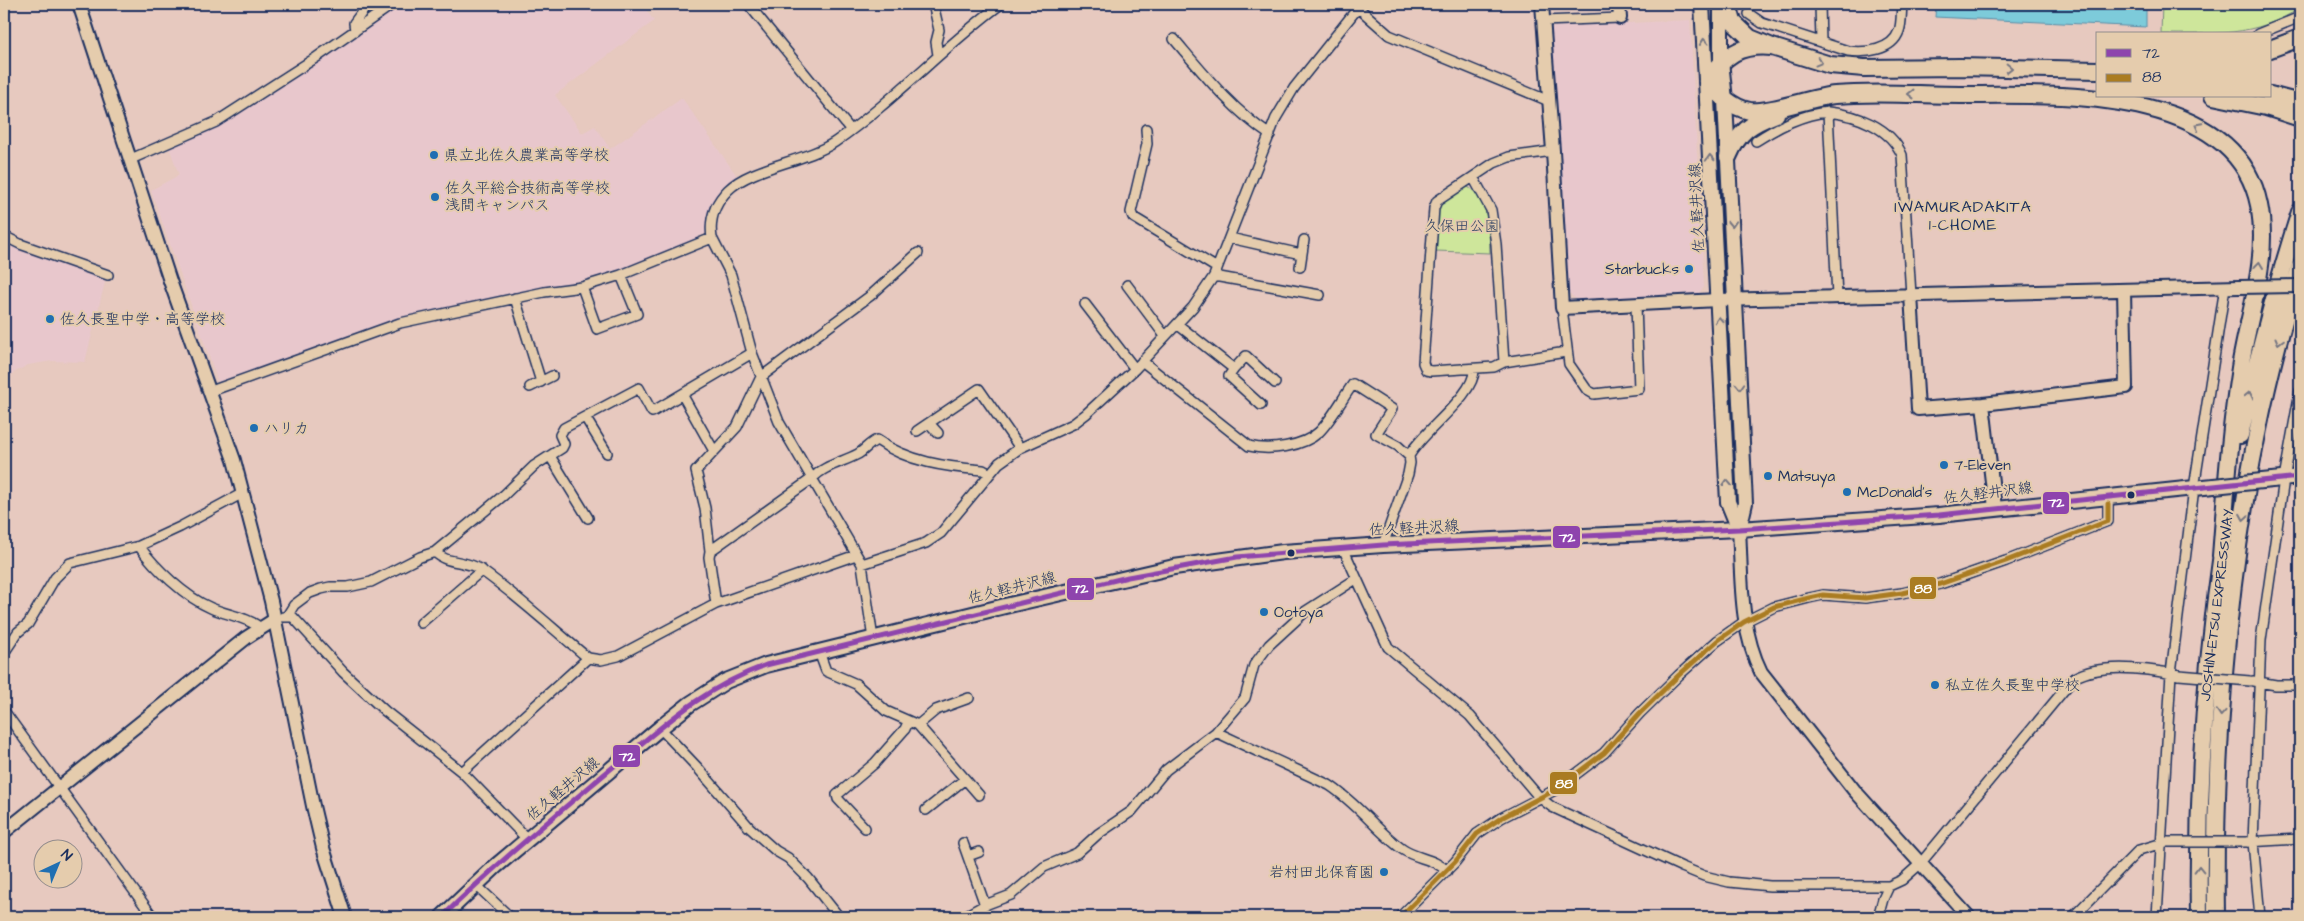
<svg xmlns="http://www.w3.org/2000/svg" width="2304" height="921" viewBox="0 0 2304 921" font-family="'Architects Daughter','Klee One',sans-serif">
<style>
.built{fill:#e8c7cc}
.green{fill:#cee69b;stroke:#748a7c}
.water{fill:#7dcbda;stroke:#568da8}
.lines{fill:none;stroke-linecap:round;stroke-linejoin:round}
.street-casing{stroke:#1b2f5e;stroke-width:12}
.secondary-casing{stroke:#1b2f5e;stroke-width:16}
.primary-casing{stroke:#1b2f5e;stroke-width:18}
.highway-casing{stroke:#1b2f5e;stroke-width:20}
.street{stroke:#e5ccad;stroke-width:9}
.secondary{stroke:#e5ccad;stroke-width:12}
.primary{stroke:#e5ccad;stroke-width:14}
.highway{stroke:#e5ccad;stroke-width:16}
.street-bridge-casing{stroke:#1b2f5e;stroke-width:12;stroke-linecap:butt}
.secondary-bridge-casing{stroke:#1b2f5e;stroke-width:16;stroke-linecap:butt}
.primary-bridge-casing{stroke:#1b2f5e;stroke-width:18;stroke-linecap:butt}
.street-bridge{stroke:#e5ccad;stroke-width:9}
.secondary-bridge{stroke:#e5ccad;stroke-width:12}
.primary-bridge{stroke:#e5ccad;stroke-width:14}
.bus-1-casing{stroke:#e5ccad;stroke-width:9}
.bus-2-casing{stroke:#e5ccad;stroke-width:9}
.bus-1{stroke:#8e44ad;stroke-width:5}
.bus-2{stroke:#aa7c21;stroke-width:5}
.oneway{stroke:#767682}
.poi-dot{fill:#1f6fb2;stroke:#e5ccad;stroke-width:2}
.bus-dot{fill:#1b2f5e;stroke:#e5ccad;stroke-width:2}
.labels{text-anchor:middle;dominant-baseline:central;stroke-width:4;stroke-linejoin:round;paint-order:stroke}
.poi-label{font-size:15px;fill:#1b2f5e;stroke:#e5ccad;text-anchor:start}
.street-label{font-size:15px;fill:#1b2f5e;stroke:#e5ccad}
.park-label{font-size:15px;fill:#2d4164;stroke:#e5ccad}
.neighbourhood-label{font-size:16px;letter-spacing:1px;fill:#1b2f5e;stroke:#e5ccad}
.line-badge{stroke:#e5ccad;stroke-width:2}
.badge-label{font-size:14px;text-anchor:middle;font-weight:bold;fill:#fff}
</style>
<rect width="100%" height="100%" fill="#e7c9bf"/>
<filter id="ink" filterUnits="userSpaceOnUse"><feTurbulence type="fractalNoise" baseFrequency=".02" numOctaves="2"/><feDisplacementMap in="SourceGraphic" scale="10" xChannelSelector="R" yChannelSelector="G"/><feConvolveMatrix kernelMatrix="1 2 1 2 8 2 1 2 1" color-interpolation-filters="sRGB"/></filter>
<g filter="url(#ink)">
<!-- built -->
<path class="built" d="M399,4H642L654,21L555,95L582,133L595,126L610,149L682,98L737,176L728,182L711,204L706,233L688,243L607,275L404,318L218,382L151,190L179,175L169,147L212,129L347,41Z
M1690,20L1704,287L1698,294L1579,302L1569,293L1549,32L1553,27Z
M4,240L106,278L85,362L52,361L28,365L4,378Z"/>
<!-- green -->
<path class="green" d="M2162,4H2300V8C2256,37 2212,34 2161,34Z
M1466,186C1490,198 1489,231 1490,253L1436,251L1439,204Z"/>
<!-- water -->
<path class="water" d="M1936,4H2146V27L1935,17Z"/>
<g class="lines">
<defs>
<path id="street" d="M748,4L850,129
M933,4L939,30L936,42L938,55
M1354,4L1389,35L1549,101
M1820,4L1821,42
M1749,14L1762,23L1848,51C1865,53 1892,51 1899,31C1902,23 1901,12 1902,4
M1543,21L1620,18
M355,31L354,23L368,4
M2258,34L2300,17
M1174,39C1203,73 1232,110 1270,135
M1146,129L1147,144L1131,212L1133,217L1217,268
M1756,141C1778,127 1802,114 1828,112
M1553,151L1509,157L1494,163L1437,201L1434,208L1423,363L1426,370L1431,371L1494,367L1504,362L1566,352
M131,159L216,122L317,57L393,4
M1473,177L1491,210L1496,244L1504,362
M4,236L20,244L108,275
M712,238L731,275L752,353L779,422L862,564L873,639
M1230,238L1301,254
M1300,267L1304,240
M1214,276L1320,295
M1127,285L1165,336
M582,287L597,329L637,314L621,275
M1837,297L1828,112C1857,115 1890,127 1902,155L1911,295
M515,298L541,382
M1085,304L1135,369
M1562,308L1569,364L1587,390L1594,394L1639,389L1636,305
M1177,324L1234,369L1246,356L1275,383
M1142,361L1249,446C1269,451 1303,447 1319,432C1332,419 1342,399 1353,384L1392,409L1376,434L1398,446L1409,456
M1234,369L1229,376L1261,405
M530,387L552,376
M211,391L400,323L544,292L582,287L621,275L712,238C709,219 714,204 728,190C751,167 805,162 835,142C894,101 943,47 1001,4
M683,396L714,451
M585,417L607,453
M929,423L938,433
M917,431L979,389L1020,448
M550,456L588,518
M1383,545L1408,474L1410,463L1409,456C1421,432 1476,395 1474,369
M139,546C155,568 185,597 211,608C227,615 247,617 261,628
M1343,548L1388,647L1470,716L1539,797L1552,807L1682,867L1704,876L1729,882L1770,886H1889L1902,880L1920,864L2074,678C2102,662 2149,669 2179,675
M710,551L705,508L696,471L737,427L761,377L870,296L918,253
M435,552C447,565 466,559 481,570C518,596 553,629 588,658L601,660L618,656L716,604L856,555
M862,564L926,543L941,533L999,463L1020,448L1073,424L1086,414L1135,369L1193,307L1214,276L1276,118L1294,88L1361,4
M716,604L709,557L710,551L813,478C823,466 843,462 858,454C865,450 869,443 877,440C908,462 946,467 983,470L990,474
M287,616L294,605L310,593L321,589L330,587H348L371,582L420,557L435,552L504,495L534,466L562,448L564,444L560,435L564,428L639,388L652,412L752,353
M283,617H293L343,672L385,711L462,772L528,840
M421,623L482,570
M819,652L826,671L856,684L886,711L918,725L936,710L969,698
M4,653L18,632L28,624L55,578L70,563L139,546L180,527L243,493
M2253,681L2276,685H2300
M4,711L153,917
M918,725L979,795
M660,728L697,767L749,827L776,851L788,858L808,878L839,917
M1216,732L1329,785C1357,803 1376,830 1402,849C1416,859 1434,858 1447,871
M462,772L588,658
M926,810L965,779
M865,828L838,799L837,795L875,763L905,729L908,722
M2247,842L2300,839
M963,843L985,905
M968,856L979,852
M475,884L510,917
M963,917L985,905L1011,895L1044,867L1077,853L1098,834L1132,811L1166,770L1216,732L1245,698L1254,665L1269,645L1306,611L1356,579
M1400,917L1455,862L1477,834L1501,818L1555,790L1604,753L1640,713L1679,675L1717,641L1744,622L1774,607L1809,598L1823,595L1865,598L1902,593L1940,584L2006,561L2108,521V496
M1878,917L1883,899L1889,886
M2073,917L2139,850L2166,842
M2157,917L2171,673L2194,488L2225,287
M2260,917L2253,842L2261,640L2284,479L2300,391"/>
<path id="secondary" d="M79,4L170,281L234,460L271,601L313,806L323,848L345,917
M1542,4L1553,151L1562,308L1718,300L2239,287
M1619,4L1620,18
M1911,295L1918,409L1983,404L2126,387L2124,290
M1983,404L1995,508
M1739,529C1742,578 1739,627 1761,672L1854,790L1969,917
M4,832L246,638L274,620"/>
<path id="primary" d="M1702,4L1728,502L1739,529
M1721,4V61L1725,100L1745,503L1739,529
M2272,480L2300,477
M442,917L496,866L660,728L690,704L726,681L766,665L1005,606L1174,567L1283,552L1383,545L1739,529L1939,515L2204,487"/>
<path id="highway" d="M1728,4L1733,22L1750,38L1772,47L1830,65L1864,68L1960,67L2098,70
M1772,47C1739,44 1725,55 1707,81C1719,94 1732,108 1750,111C1769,114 1812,97 1835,95C1877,91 1919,95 1961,95C2053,95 2235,85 2259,205C2270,258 2248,316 2240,368C2230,430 2226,493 2221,556
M2270,49L2300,38
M2270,95L2300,103
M2213,96L2266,107L2300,118
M1728,157C1739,131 1750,124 1776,114
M2240,435C2257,360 2276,286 2300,212
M2199,917C2197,793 2205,669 2223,546
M2216,917C2213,705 2235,470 2300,267"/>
</defs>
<!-- street casing -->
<use href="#street" class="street-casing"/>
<!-- secondary casing -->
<use href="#secondary" class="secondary-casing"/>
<!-- primary casing -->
<use href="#primary" class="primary-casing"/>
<!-- highway casing -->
<use href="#highway" class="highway-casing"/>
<!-- street -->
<use href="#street" class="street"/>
<!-- secondary -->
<use href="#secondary" class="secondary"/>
<!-- primary -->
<use href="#primary" class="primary"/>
<!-- highway -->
<use href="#highway" class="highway"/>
<defs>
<path id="street-bridge" d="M2179,675L2250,681
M2166,842H2247"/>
<path id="secondary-bridge" d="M2239,287L2300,286"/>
<path id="primary-bridge" d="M2204,487L2272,480"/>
</defs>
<!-- street-bridge casing -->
<use href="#street-bridge" class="street-bridge-casing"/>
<!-- secondary-bridge casing -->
<use href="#secondary-bridge" class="secondary-bridge-casing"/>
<!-- primary-bridge casing -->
<use href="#primary-bridge" class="primary-bridge-casing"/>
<!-- street-bridge -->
<use href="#street-bridge" class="street-bridge"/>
<!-- secondary-bridge -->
<use href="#secondary-bridge" class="secondary-bridge"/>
<!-- primary-bridge -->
<use href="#primary-bridge" class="primary-bridge"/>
<defs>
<path id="bus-1" d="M442,917C494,866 551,819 607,772C660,729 700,689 766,665L1128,577L1237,557L1383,545L1739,529L1939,515L2300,477"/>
<path id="bus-2" d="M1400,917L1455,862L1477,834L1501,818L1555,790L1604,753L1640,713L1679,675L1717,641L1744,622L1774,607L1809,598L1823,595L1865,598L1902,593L1940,584L2006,561L2108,521V504"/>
</defs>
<!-- bus-1 casing -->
<use href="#bus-1" class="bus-1-casing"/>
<!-- bus-2 casing -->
<use href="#bus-2" class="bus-2-casing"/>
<!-- bus-1 -->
<use href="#bus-1" class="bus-1"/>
<!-- bus-2 -->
<use href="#bus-2" class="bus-2"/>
</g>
<!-- one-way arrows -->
<defs><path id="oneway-chevron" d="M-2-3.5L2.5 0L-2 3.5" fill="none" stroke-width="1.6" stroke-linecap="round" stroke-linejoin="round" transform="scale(1.25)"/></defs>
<g class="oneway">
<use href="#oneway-chevron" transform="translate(1704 42) rotate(-95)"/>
<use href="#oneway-chevron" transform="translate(1819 62) rotate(15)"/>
<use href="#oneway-chevron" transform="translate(2009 68) rotate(1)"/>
<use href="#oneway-chevron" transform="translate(1911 94) rotate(-180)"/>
<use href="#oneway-chevron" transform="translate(2198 126) rotate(-152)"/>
<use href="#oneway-chevron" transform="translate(1710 158) rotate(-93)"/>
<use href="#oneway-chevron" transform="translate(1732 224) rotate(87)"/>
<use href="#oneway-chevron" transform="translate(2259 265) rotate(-83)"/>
<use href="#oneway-chevron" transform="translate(1719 320) rotate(-93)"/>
<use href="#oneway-chevron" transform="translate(2279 341) rotate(105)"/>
<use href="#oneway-chevron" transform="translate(1740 386) rotate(87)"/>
<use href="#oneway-chevron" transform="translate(2249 395) rotate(-78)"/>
<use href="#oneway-chevron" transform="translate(1727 483) rotate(-93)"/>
<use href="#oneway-chevron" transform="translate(2244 517) rotate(99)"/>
<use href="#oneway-chevron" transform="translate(2221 713) rotate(94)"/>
<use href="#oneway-chevron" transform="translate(2199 869) rotate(-91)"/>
</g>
</g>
<!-- markers -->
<g class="poi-dot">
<circle cx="434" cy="155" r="5"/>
<circle cx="435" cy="197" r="5"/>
<circle cx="1689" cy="269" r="5"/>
<circle cx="50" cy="319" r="5"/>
<circle cx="254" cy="428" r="5"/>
<circle cx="1944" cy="465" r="5"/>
<circle cx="1768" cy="476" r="5"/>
<circle cx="1847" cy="492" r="5"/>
<circle cx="1264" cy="612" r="5"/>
<circle cx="1935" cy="685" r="5"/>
<circle cx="1384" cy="872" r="5"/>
</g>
<g class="bus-dot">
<circle cx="2131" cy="495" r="4.5"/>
<circle cx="1291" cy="553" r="4.5"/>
</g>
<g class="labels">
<!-- poi labels -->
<g class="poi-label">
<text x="444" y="155">県立北佐久農業高等学校</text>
<text x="445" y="188">佐久平総合技術高等学校<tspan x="445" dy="17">浅間キャンパス</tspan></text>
<text x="1679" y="269" text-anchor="end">Starbucks</text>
<text x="60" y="319">佐久長聖中学・高等学校</text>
<text x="264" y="428">ハリカ</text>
<text x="1954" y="465">7-Eleven</text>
<text x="1778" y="476">Matsuya</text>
<text x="1857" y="492">McDonald's</text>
<text x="1274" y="612">Ootoya</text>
<text x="1945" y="685">私立佐久長聖中学校</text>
<text x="1374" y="872" text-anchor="end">岩村田北保育園</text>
</g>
<!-- street labels -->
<g class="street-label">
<text transform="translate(1697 208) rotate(-93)">佐久軽井沢線</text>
<text transform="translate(1988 493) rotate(-7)">佐久軽井沢線</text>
<text transform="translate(1414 528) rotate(-3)">佐久軽井沢線</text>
<text transform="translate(1012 588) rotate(-14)">佐久軽井沢線</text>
<text transform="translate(2217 605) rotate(-83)">JOSHIN-ETSU EXPRESSWAY</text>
<text transform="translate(563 789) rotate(-40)">佐久軽井沢線</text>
</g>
<!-- park labels -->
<g class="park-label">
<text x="1462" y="226">久保田公園</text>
</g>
<!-- neighbourhood labels -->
<g class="neighbourhood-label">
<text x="1963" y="207">IWAMURADAKITA<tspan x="1963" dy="18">1-CHOME</tspan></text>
</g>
</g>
<g class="line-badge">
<rect x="2042" y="491" width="28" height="24" rx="5" fill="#8e44ad"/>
<rect x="1552" y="525" width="29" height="24" rx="5" fill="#8e44ad"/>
<rect x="1909" y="576" width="28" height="24" rx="5" fill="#aa7c21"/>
<rect x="1066" y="577" width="29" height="24" rx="5" fill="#8e44ad"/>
<rect x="612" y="744" width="29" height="24" rx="5" fill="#8e44ad"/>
<rect x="1549" y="771" width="29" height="24" rx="5" fill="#aa7c21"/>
</g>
<g class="badge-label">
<text x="2056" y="507">72</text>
<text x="1567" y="542">72</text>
<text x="1923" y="593">88</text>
<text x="1080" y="593">72</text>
<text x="627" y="761">72</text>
<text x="1564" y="788">88</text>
</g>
<!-- margin -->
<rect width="2304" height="921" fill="none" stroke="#e5ccad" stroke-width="20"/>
<rect x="10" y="10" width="2284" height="901" fill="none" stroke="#1b2f5e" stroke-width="2" filter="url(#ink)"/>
<!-- legend -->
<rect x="2096" y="32" width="175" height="65" fill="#e5ccad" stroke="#948d8d"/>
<rect x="2106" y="49" width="25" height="8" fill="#8e44ad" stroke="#948d8d"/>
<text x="2142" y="58" font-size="15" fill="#1b2f5e">72</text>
<rect x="2106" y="74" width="25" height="8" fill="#aa7c21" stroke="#948d8d"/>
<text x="2142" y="82" font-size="15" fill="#1b2f5e">88</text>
<!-- north arrow -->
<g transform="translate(58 864) rotate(44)"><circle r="24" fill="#e5ccad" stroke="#948d8d"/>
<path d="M0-4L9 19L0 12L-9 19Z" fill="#1f6fb2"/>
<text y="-8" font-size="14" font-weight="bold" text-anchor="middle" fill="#1b2f5e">N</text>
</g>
</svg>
